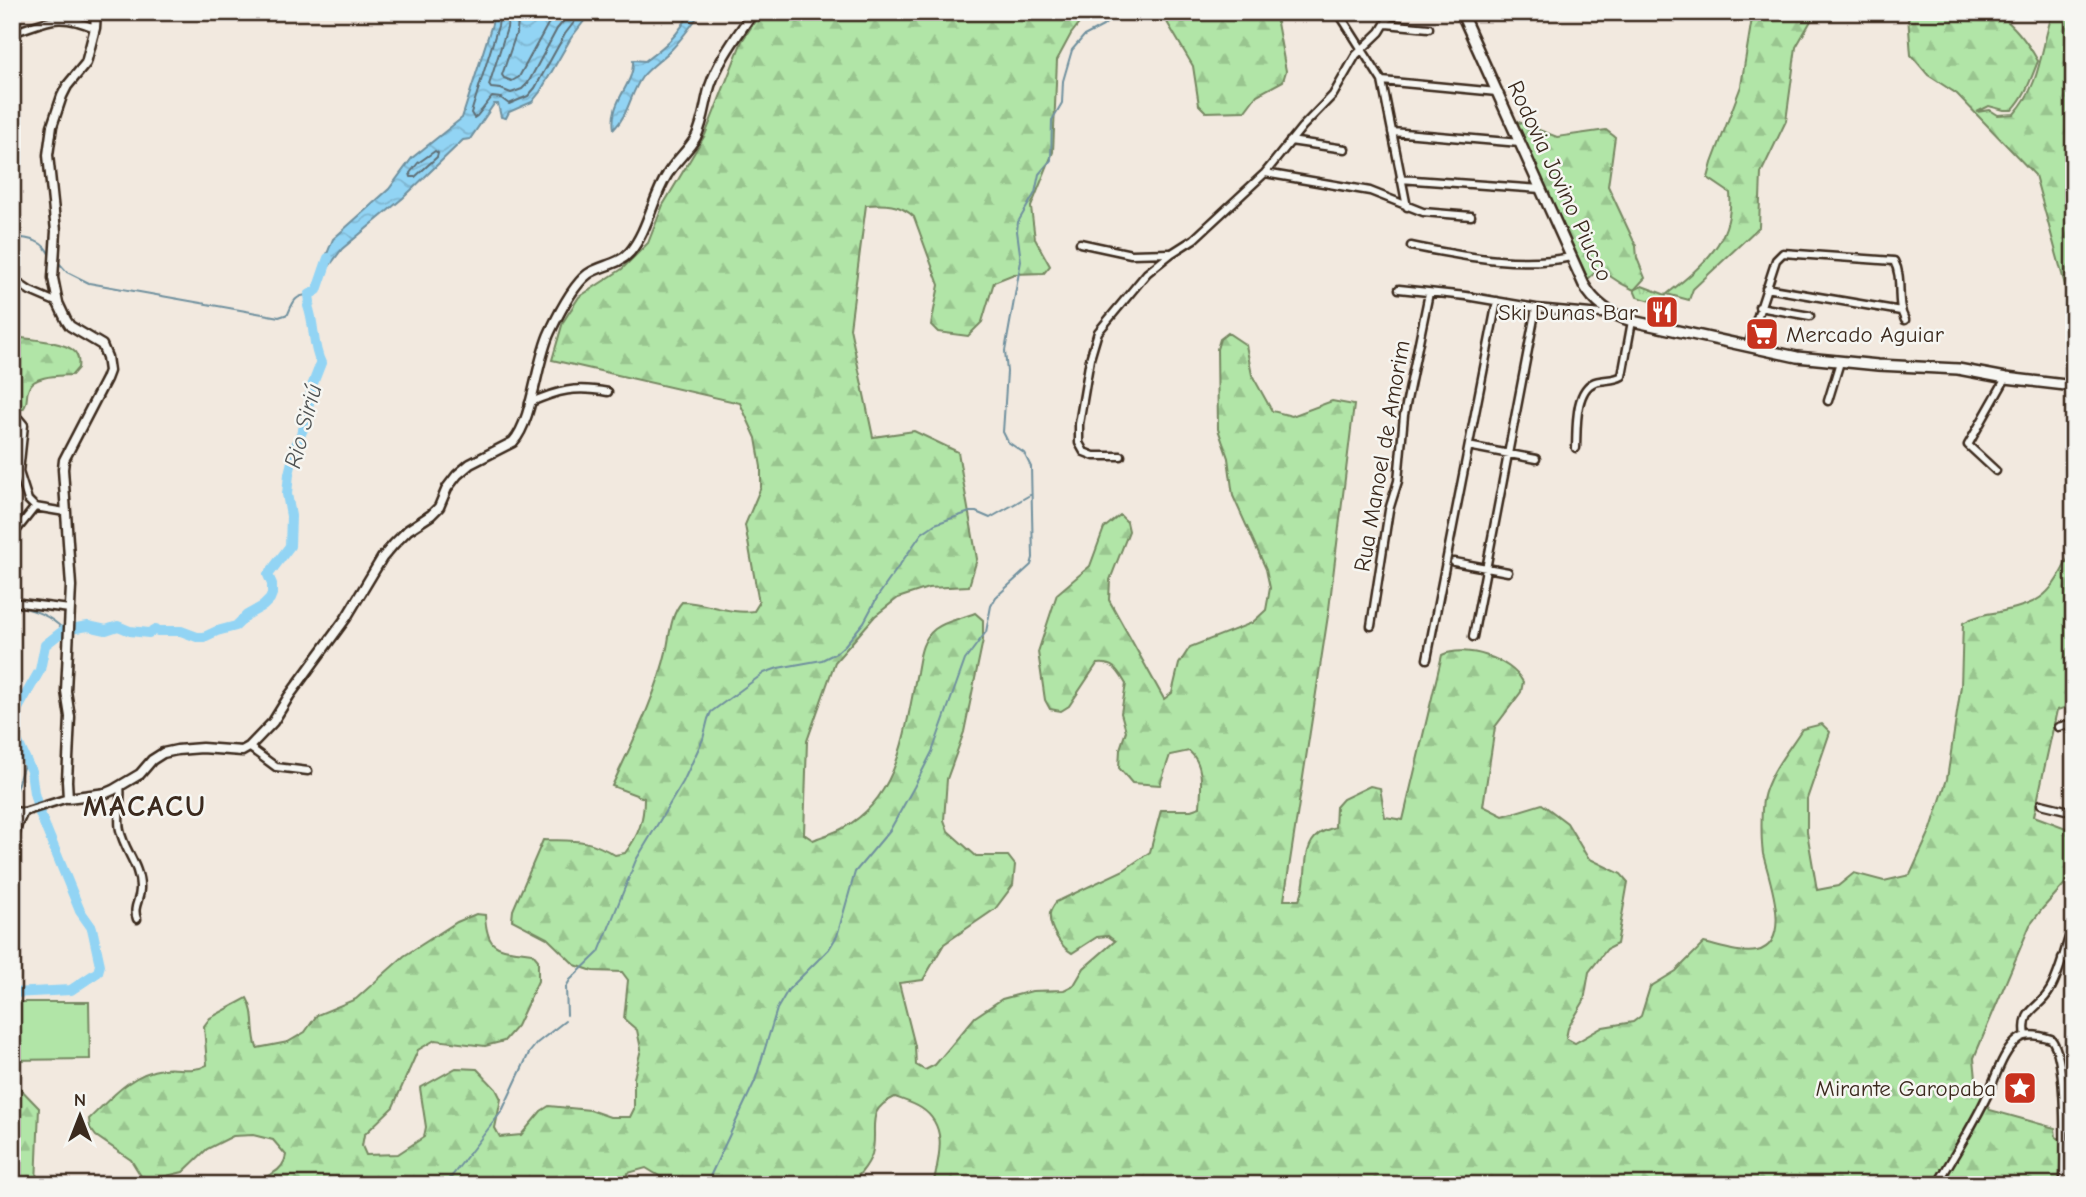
<svg xmlns="http://www.w3.org/2000/svg" width="2086" height="1197" viewBox="0 0 2086 1197" font-family="'Comic Neue',sans-serif">
<style>
.green{fill:#b1e5a7;stroke:#768862;stroke-width:2}
.forest{fill:url(#forest-firs);stroke:#768862;stroke-width:2}
.park{fill:url(#park-tufts);stroke:#768862;stroke-width:2}
.water{fill:url(#water-waves);stroke:#6f909e;stroke-width:2}
.lines{fill:none;stroke-linecap:round;stroke-linejoin:round}
.shore{stroke:#5e6e74;stroke-width:2}
.stream{stroke:#6f909e;stroke-width:2}
.river{stroke:#92d4f4;stroke-width:10}
.minor-casing{stroke:#3b2a1e;stroke-width:11}
.tertiary-casing{stroke:#3b2a1e;stroke-width:13}
.secondary-casing{stroke:#3b2a1e;stroke-width:14}
.minor{stroke:#f6f6f2;stroke-width:6}
.tertiary{stroke:#f6f6f2;stroke-width:8}
.secondary{stroke:#f6f6f2;stroke-width:9}
.labels{text-anchor:middle;dominant-baseline:central;stroke-width:5;stroke-linejoin:round;paint-order:stroke}
.street-label{font-size:23px;fill:#3b2a1e;stroke:#f6f6f2}
.poi-label{font-size:23px;fill:#3b2a1e;stroke:#f6f6f2;text-anchor:end}
.water-label{font-size:24px;font-style:italic;fill:#515454;stroke:#f6f6f2}
.district-label{font-size:30px;font-weight:bold;letter-spacing:2px;fill:#3b2a1e;stroke:#f6f6f2}
</style>
<defs>
<pattern id="forest-firs" width="22" height="20" patternUnits="userSpaceOnUse" patternTransform="scale(1.75)"><rect width="22" height="20" fill="#b1e5a7"/><path d="M5 1l3.5 6h-7zM16 11l3.5 6h-7z" fill="#99c58f"/></pattern>
<pattern id="park-tufts" width="24" height="20" patternUnits="userSpaceOnUse" patternTransform="scale(1.75)"><rect width="24" height="20" fill="#b1e5a7"/><path d="M3 7l-1-3M5 7V3M7 7l1-3M15 17l-1-3M17 17v-4M19 17l1-3" fill="none" stroke="#99c58f"/></pattern>
<pattern id="water-waves" width="16" height="10" patternUnits="userSpaceOnUse" patternTransform="scale(1.75)"><rect width="16" height="10" fill="#92d4f4"/><path d="M0 5q4-4 8 0t8 0" fill="none" stroke="#7fb6d1"/></pattern>
</defs>
<rect width="100%" height="100%" fill="#f2e9df"/>
<filter id="ink" filterUnits="userSpaceOnUse"><feTurbulence type="fractalNoise" baseFrequency=".0143" numOctaves="2"/><feDisplacementMap in="SourceGraphic" scale="14" xChannelSelector="R" yChannelSelector="G"/><feConvolveMatrix kernelMatrix="1 2 1 2 8 2 1 2 1" color-interpolation-filters="sRGB"/></filter>
<g filter="url(#ink)">
<!-- green -->
<path class="green" d="M12,1002H89L90,1059L12,1060Z"/>
<!-- forest -->
<path class="forest" d="M761,12H1088L1071,34L1057,60L1053,152L1031,207L1035,239L1050,266L1044,273L1014,274L994,282L982,322L968,336L938,332L931,325L939,285L914,217C900,203 884,204 866,205L850,328L873,437L914,431L958,452L977,559L969,586L928,588L898,598L875,616L835,662L807,741L804,834L813,840C822,836 834,833 843,828C900,798 905,729 917,672C920,656 921,640 935,629C945,621 963,618 975,613L983,620V640L964,732L947,779L944,820L948,831L976,856H1008L1015,865L1013,885L995,909L944,944L923,980L899,983L915,1046L916,1065L925,1070L935,1065L975,1017L1002,999L1032,991L1064,990L1074,985L1084,968L1115,941L1108,936L1097,937L1072,953C1061,947 1048,927 1050,913C1051,909 1054,905 1056,902L1124,870L1150,852L1161,810H1191L1200,807C1201,787 1205,765 1189,751L1170,755L1160,785L1132,783L1119,768L1120,749L1126,731L1121,713L1126,684C1118,671 1114,662 1097,664L1069,706L1061,711L1050,709L1045,700L1038,652L1057,594L1090,566L1104,528L1120,515L1127,522L1129,531L1110,580L1109,600L1164,699L1172,693L1179,664L1190,647L1252,623L1266,610L1270,588L1266,569L1233,496L1228,458L1218,429L1217,349L1220,339L1228,333L1246,345L1252,375L1272,411L1292,416L1332,401L1354,405L1329,609L1284,900H1299C1310,881 1299,849 1319,834C1323,831 1330,829 1335,827L1336,807L1343,799L1370,786L1380,788L1385,817L1403,820L1442,655C1466,644 1511,659 1523,682L1521,692L1495,727L1483,806L1503,816L1542,804L1567,823L1588,858L1621,874L1628,882L1617,944L1607,949L1589,972L1584,1001L1568,1028L1566,1038L1575,1043L1603,1027L1633,1022L1641,1016L1650,987L1676,971L1704,943C1721,947 1740,954 1757,951C1794,943 1768,876 1763,854C1761,840 1761,813 1763,800C1768,774 1788,751 1802,729L1822,724L1830,732L1807,799V832L1817,890L1838,886L1854,873L1884,881L1910,875L1931,829L1947,779L1961,686L1963,623C1974,616 1986,614 1999,612C2045,602 2050,595 2071,553L2074,551V705L2057,710L2034,816L2074,831V877L2070,878L2043,908L2030,925L1976,1053L1974,1058L1977,1089L1990,1110L2055,1128L2056,1137L2074,1146V1185H933C939,1158 949,1126 921,1108C913,1103 903,1100 895,1097C863,1111 879,1129 872,1154C868,1166 857,1179 847,1185H674L646,1168L628,1173L625,1185H235C254,1179 283,1178 286,1155L273,1140L253,1135L233,1136L207,1149L183,1172L150,1180L141,1176L131,1160L96,1136L90,1128L89,1119C111,1098 131,1073 163,1069C178,1067 193,1073 207,1065L204,1026L210,1018L247,998C256,1013 251,1031 257,1048L288,1042L305,1032L317,1015L356,999L404,956L457,922L476,914L485,915C487,953 499,948 532,953L538,960V981L517,1026L504,1041L485,1046L435,1040L418,1050L393,1107L364,1135L362,1146L366,1155L398,1154L424,1137L426,1127L420,1088L456,1068L477,1069L496,1089L501,1099L495,1128L500,1137L521,1135L541,1111L549,1106L590,1110L610,1117H630L634,1109V1078L641,1049L637,1030L624,1019L628,980L622,972L593,971L575,965L547,938L512,920L513,910L543,840C575,841 587,838 615,855L625,853C639,835 644,820 644,798L612,786C633,741 656,697 667,648C670,633 671,614 682,602C706,602 730,615 754,611L759,603L745,525L761,487V467L756,438L740,403L552,360L563,322L579,297L622,269L648,243L663,205L705,135L742,41Z
M1161,12H1275L1286,71L1283,81L1257,95L1245,111L1206,112L1199,105L1193,66Z
M1753,12H1816L1796,47L1786,121L1761,173L1759,227L1693,289L1689,300L1667,294C1702,266 1734,241 1730,193L1708,178L1712,163L1741,86Z
M1914,12H2000C2005,20 2011,24 2017,31C2025,40 2032,50 2038,61C2031,79 2026,95 2012,110H2004L1989,106L1977,112L1990,110L1998,115L2014,114C2042,83 2040,49 2053,12H2074V318L2035,175L1957,94L1928,75L1911,55L1908,16Z
M1516,121L1557,137L1606,130L1615,137L1608,186L1636,246L1637,258L1645,278L1634,290L1622,284L1599,269L1588,279Z
M12,337C27,339 65,341 75,352C79,357 79,362 78,368L72,375C60,376 34,375 29,388C25,396 29,402 23,409H12Z
M12,1080L39,1108L36,1185H12Z"/>
<!-- park -->
<path class="park" d="M1642,286L1666,295L1665,305L1637,297L1634,290Z"/>
<!-- water -->
<path class="water" d="M493,12H591L571,38L540,92L532,102L509,112L506,118L501,117L498,104H494L470,139L463,140L403,198L342,249L325,272V259L333,239L389,189L412,158L462,118L492,24Z
M690,12H701C691,26 682,39 670,51C661,60 650,67 642,77C630,94 629,114 614,129C609,100 635,85 633,60L645,61C665,46 679,35 690,12Z"/>
<g class="lines">
<!-- shore -->
<path class="shore" d="M500,12L498,26L471,113L474,118L477,116L492,97L501,98L509,104L528,96L535,88L565,34L582,12
M509,12L507,28L489,85L491,88L501,89L511,93L522,89L528,83L557,29L571,12
M519,12L517,31L502,75L504,78L512,81L519,77L548,24L558,12
M435,151L438,153L437,157L415,177H411L410,173L418,163Z"/>
<!-- stream -->
<path class="stream" d="M12,237C27,238 47,240 50,258
M58,262L67,272L89,283L279,317L288,314C293,302 295,295 309,295
M12,605C32,609 50,615 64,630
M12,796L16,789L26,758
M567,1015L566,987L570,980L599,952L636,860L683,782L703,739L708,719L711,712L764,673L778,668L822,660L836,653L845,645L864,622L878,596L922,533L935,524L970,512H976L990,518L1030,495
M445,1185L502,1111L529,1053L537,1043L565,1021
M706,1185L755,1081L777,1009L788,990L829,949L837,936L855,872L890,830L914,787L932,752L965,660L986,632L991,606L996,597L1031,565L1033,558L1031,467L1024,453L1008,442L1003,432L1007,372L1005,351L1021,261L1017,231L1018,222L1035,193L1039,174L1051,160L1052,120L1062,103L1063,81L1072,50L1084,36L1103,26L1118,12"/>
<!-- river -->
<path class="river" d="M12,719L40,670L45,645L64,630L88,626L106,630L118,626L130,631L149,633L156,629L157,631H181L197,637H204L217,631L236,626L247,615L263,606L270,599L272,594V584L268,575L290,546L291,516L287,494L289,474L296,445L305,425L312,386L321,363C312,345 315,325 308,306L310,302L309,295L317,290L328,258
M12,729L31,771L34,793L39,811L80,911L92,928L100,965L98,972L71,990L12,993"/>
<defs>
<path id="minor" d="M1338,12L1382,81L1407,207
M1386,24L1429,28
M12,33C49,21 57,12 95,28
M1382,81L1497,92
M1392,132L1520,143
M1290,141L1345,149
M1265,173L1370,191L1423,212L1471,216
M1400,179L1541,189
M1080,243L1131,254L1170,253
M1411,246C1463,256 1519,268 1571,257
M12,279L30,291L58,303
M1766,288L1901,311
M1399,289L1466,296L1536,308L1612,315
M1759,307L1810,316
M1748,346L1776,260L1783,253L1894,261C1904,279 1895,302 1905,320
M1828,401L1840,362
M529,403C559,390 575,386 608,392
M12,418L19,419L24,425L19,472L28,500L35,507L65,512
M1473,447L1536,459
M1576,448C1577,430 1574,390 1595,382C1605,379 1614,381 1622,376L1632,321
M1121,456H1094L1084,452L1079,443V424L1090,359L1098,332L1147,273L1172,253L1194,239L1265,173L1302,127L1333,95L1356,55L1380,32L1392,12
M1996,471L1968,445L2006,378
M12,536L35,507
M1454,562L1508,572
M12,602L70,609
M1371,626L1389,510L1398,481L1404,415L1429,293
M1473,637L1536,308
M1427,659L1497,301
M2058,727L2074,723
M249,747L276,767L308,771
M120,786C122,800 117,819 120,830C124,850 140,866 140,887C141,900 132,906 137,919
M2041,804L2074,812
M12,811L24,812
M12,849L18,825L24,812L68,798
M2062,958L2074,962
M2026,1036C2021,1008 2039,1010 2050,990C2061,972 2066,943 2074,922
M1937,1185C1953,1157 1971,1129 1985,1100C1995,1081 2002,1051 2019,1039C2028,1032 2042,1036 2051,1039C2068,1057 2064,1157 2064,1185"/>
<path id="tertiary" d="M96,12L95,28L86,63L67,86L62,96L52,126L48,155L56,231L53,278L58,303L66,320L70,326L102,345L107,357L109,371L106,379L64,460L63,469L71,586L66,691L70,717L67,781L68,798L106,793L113,790L140,774L152,760L163,753L177,750L202,748L242,751L249,747L273,722L289,696L346,618L382,558L394,544L408,530L431,515L439,507L447,488L457,475L470,464L513,442C533,420 536,361 550,332C558,315 573,285 588,274C601,265 619,265 630,252C648,230 652,199 667,175C675,161 688,151 696,137C704,121 705,103 710,86C719,59 738,35 753,12"/>
<path id="secondary" d="M1461,12L1584,285C1595,304 1611,315 1632,321L1797,357L1878,365L1958,369L2006,378L2074,386"/>
</defs>
<!-- minor casing -->
<use href="#minor" class="minor-casing"/>
<!-- tertiary casing -->
<use href="#tertiary" class="tertiary-casing"/>
<!-- secondary casing -->
<use href="#secondary" class="secondary-casing"/>
<!-- minor -->
<use href="#minor" class="minor"/>
<!-- tertiary -->
<use href="#tertiary" class="tertiary"/>
<!-- secondary -->
<use href="#secondary" class="secondary"/>
</g>
</g>
<!-- icons -->
<defs>
<symbol id="restaurant-square" viewBox="-11 -11 22 22"><rect x="-9" y="-9" width="18" height="18" rx="4" fill="#c8321e" stroke="#f6f6f2"/><path d="M-5-6h1v4h1v-4h1v4h1v-4h1v5L-1.5 .5V6h-2V.5L-5-1ZM5-6V6H3V1.5H1.5Q1.5-4 5-6Z" fill="#fff"/></symbol>
<symbol id="supermarket-square" viewBox="-11 -11 22 22"><rect x="-9" y="-9" width="18" height="18" rx="4" fill="#c8321e" stroke="#f6f6f2"/><path d="M-6-5.5h2.5l.6 2H6L4.5 2H-2.5L-4.4-4H-6ZM-1.5 3.2a1.3 1.3 0 1 0 .1 0ZM3 3.2a1.3 1.3 0 1 0 .1 0Z" fill="#fff"/></symbol>
<symbol id="sight-square" viewBox="-11 -11 22 22"><rect x="-9" y="-9" width="18" height="18" rx="4" fill="#c8321e" stroke="#f6f6f2"/><path d="M0-6L1.8-2.2L6-1.7L2.9 1.2L3.7 5.4L0 3.3L-3.7 5.4L-2.9 1.2L-6-1.7L-1.8-2.2Z" fill="#fff"/></symbol>
</defs>
<g fill-rule="evenodd">
<use href="#restaurant-square" x="1643" y="293" width="38" height="38"/>
<use href="#supermarket-square" x="1743" y="315" width="38" height="38"/>
<use href="#sight-square" x="2001" y="1069" width="38" height="38"/>
</g>
<g class="labels">
<!-- street labels -->
<g class="street-label">
<text transform="translate(1560 181) rotate(65)">Rodovia Jovino Piucco</text>
<text transform="translate(1382 456) rotate(-80)">Rua Manoel de Amorim</text>
</g>
<!-- poi labels -->
<g class="poi-label">
<text x="1638" y="312">Ski Dunas Bar</text>
<text x="1786" y="334" text-anchor="start">Mercado Aguiar</text>
<text x="1996" y="1088">Mirante Garopaba</text>
</g>
<!-- water labels -->
<g class="water-label">
<text transform="translate(303 426) rotate(-75)">Rio Siriú</text>
</g>
<!-- district labels -->
<g class="district-label">
<text x="145" y="806">MACACU</text>
</g>
</g>
<!-- margin -->
<rect width="2086" height="1197" fill="none" stroke="#f6f6f2" stroke-width="42"/>
<rect x="21" y="21" width="2044" height="1155" fill="none" stroke="#3b2a1e" stroke-width="2.5" filter="url(#ink)"/>
<!-- north arrow -->
<g transform="translate(80 1116)" stroke="#f6f6f2" stroke-width="5" paint-order="stroke">
<path d="M0-5L12 26L0 18L-12 26Z" fill="#3b2a1e"/>
<text y="-10" font-size="19" font-weight="bold" text-anchor="middle" fill="#3b2a1e">N</text>
</g>
</svg>
